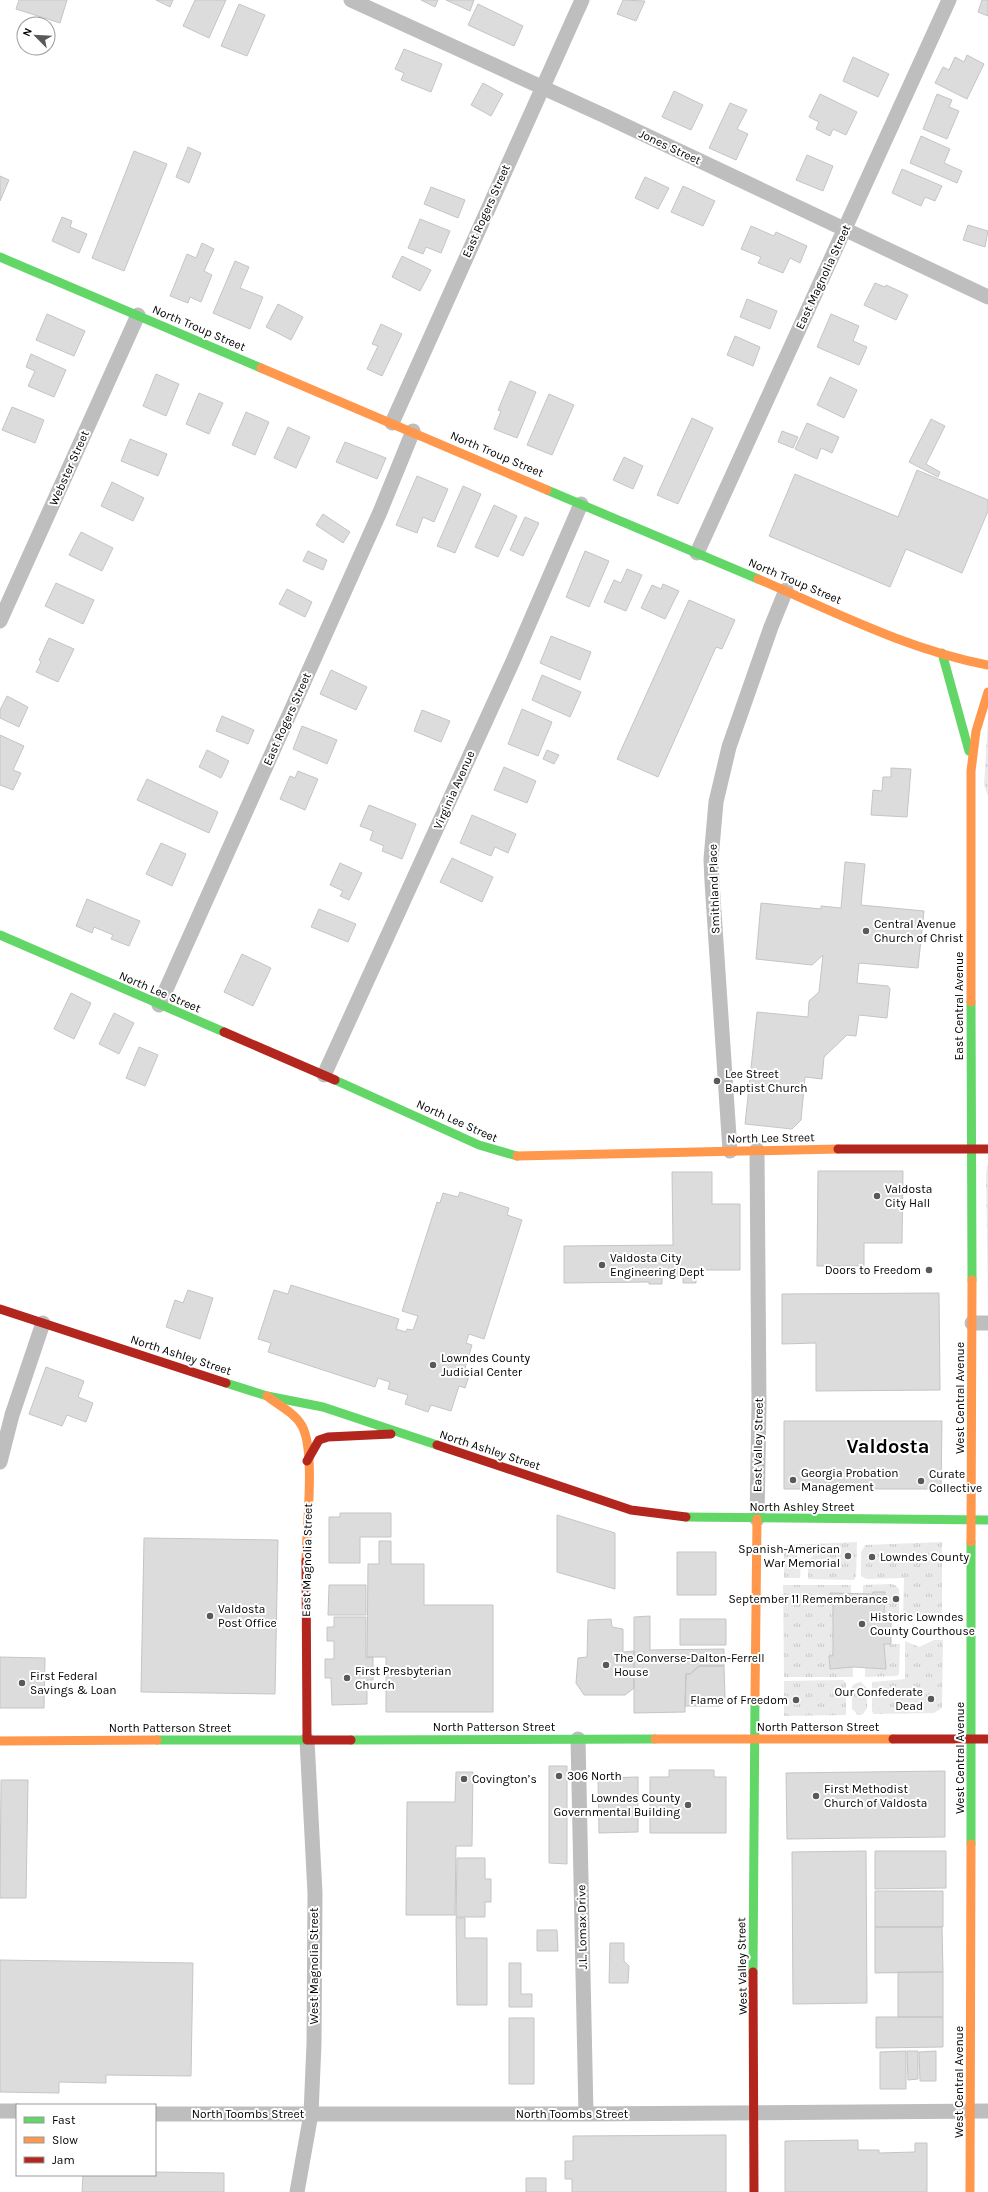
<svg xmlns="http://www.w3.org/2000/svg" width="988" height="2192" viewBox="0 0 988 2192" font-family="Karla,sans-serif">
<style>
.grass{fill:url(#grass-tufts)}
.building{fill:#dcdcdc;stroke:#c5c5c5}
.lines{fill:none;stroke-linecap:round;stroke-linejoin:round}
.street{stroke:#bebebe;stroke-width:15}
.fast{stroke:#63d668;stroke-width:9}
.slow{stroke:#ff974d;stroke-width:9}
.jam{stroke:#b3261e;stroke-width:9}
.poi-dot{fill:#595959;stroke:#fff;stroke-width:1.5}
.labels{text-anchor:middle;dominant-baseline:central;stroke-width:4;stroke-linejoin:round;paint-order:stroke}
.street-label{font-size:12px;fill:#000;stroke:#fff}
.poi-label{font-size:12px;fill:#000;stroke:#fff;text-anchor:start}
.town-label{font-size:20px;font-weight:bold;fill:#000;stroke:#fff}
</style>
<defs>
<pattern id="grass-tufts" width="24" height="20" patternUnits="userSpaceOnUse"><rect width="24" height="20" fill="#eaeaea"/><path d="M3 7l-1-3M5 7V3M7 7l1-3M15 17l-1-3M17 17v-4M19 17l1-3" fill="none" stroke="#c7c7c7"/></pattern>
</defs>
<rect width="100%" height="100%" fill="#fff"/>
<!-- grass -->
<path class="grass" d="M988,721V796L984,785Z
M988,1163V1303L986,1173Z
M857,1542L856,1576L854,1580L808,1579V1560L813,1556V1551L811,1546H800L797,1551V1556L801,1559L800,1578H784V1552L788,1545Z
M942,1542V1619H929L920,1615L903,1620L904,1578L866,1579L861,1576V1552L865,1545Z
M891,1584L895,1585L899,1589V1617H884L885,1592L863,1594V1585Z
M783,1585H851V1594L830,1593V1604H833V1656L829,1657L830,1669L853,1667V1677H784Z
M934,1640H943L942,1708L934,1713L874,1714L872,1712V1682L905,1679V1641L919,1647Z
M884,1644H900L899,1674L897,1676L865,1677V1668L886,1669Z
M843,1680L846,1683V1715L784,1716V1681Z
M861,1682L867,1688V1708L863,1714L858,1715L852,1709V1686L856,1683Z"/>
<!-- building -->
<path class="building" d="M19,0H67L60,23L16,9Z
M156,0H173L170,7Z
M195,0H226L209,38L183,26Z
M421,0H438L435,7Z
M446,0H474L470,11Z
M623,0L645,1L636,21L617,14Z
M982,0H988V16L978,12Z
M239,4L265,15L247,56L221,46Z
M478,4L523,26L514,46L468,25Z
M404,49L442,64L431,92L401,80L404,73L395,69Z
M967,55L984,64L967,99L935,83L943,67L949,70L955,57L964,62Z
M853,57L889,74L878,97L843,81Z
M483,83L503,94L491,116L471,105Z
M674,91L703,105L691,130L662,117Z
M820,94L857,112L846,135L833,129L830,136L816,129L819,122L809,117Z
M937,94L952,100L949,107L959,111L947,139L923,129Z
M730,103L747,110L737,129L748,134L736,160L709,148Z
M921,136L950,149L944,163L962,171L957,183L910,163Z
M188,147L201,153L189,183L176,177Z
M134,151L167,164L124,271L92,258Z
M807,155L833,166L823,191L796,180Z
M902,169L942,186L935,201L925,197L921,206L892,193Z
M0,176L9,180L0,201Z
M645,177L669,188L658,209L635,198Z
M683,186L715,201L703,226L671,212Z
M431,187L465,200L458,218L424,204Z
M62,217L72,221L70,227L87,234L79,253L52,241Z
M420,219L450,231L441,253L426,247L423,254L408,248Z
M968,225L988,231L985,247L963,240Z
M751,226L774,236L776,232L807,246L800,263L790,258L783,273L758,263L761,257L741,249Z
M202,243L214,249L204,271L212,275L201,302L190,297L188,303L170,296L187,254L196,258Z
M402,256L431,270L420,291L392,277Z
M235,261L249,267L240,288L263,297L250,329L213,313Z
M875,283L885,287L886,285L908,295L896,320L864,305Z
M747,299L777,311L770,329L740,317Z
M278,304L303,317L291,340L266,327Z
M47,314L85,331L74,356L36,340Z
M831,314L859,326L853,341L867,347L859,365L817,347Z
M381,324L402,334L382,376L367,369L378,346L372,344Z
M735,336L760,347L753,366L727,355Z
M31,354L66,370L54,397L28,386L35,371L26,367Z
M156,374L179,384L166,416L143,406Z
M830,377L857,390L844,418L817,405Z
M510,381L536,392L517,438L494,429L501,411L498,410Z
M199,393L223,403L209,434L186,424Z
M549,394L574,405L552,455L527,445Z
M12,407L44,420L35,443L2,430Z
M246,412L269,422L255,455L232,445Z
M692,418L713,428L678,504L657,495Z
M931,419L945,426L926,464L940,472L938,477L909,462Z
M807,423L839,437L832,453L821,448L817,459L795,449Z
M288,427L310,437L296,468L274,458Z
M782,431L798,437L793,448L778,442Z
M130,439L167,454L158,476L121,461Z
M345,442L386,458L377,479L336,462Z
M624,457L643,466L633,489L613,480Z
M917,470L988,500V511L962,573L906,549L890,587L769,536L795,474L898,517Z
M417,476L448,489L434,522L423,517L417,533L396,525Z
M112,482L144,498L133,521L101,506Z
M463,486L481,494L455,553L437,546Z
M494,505L517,516L498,557L475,547Z
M323,514L350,532L343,543L316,525Z
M525,517L539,523L523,556L510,550Z
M81,532L113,548L102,571L69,555Z
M308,551L327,560L323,570L303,561Z
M585,551L609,561L589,607L566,597Z
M627,569L642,575L626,611L604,602L614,580L621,583Z
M56,583L94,600L83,624L45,606Z
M663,584L679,591L665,619L641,608L652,585L661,589Z
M287,589L312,602L305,617L279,604Z
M689,600L735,620L722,649L716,647L658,777L617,759Z
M551,636L591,652L580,680L540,663Z
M49,638L74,649L58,682L36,672L41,662L39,660Z
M331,670L367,687L356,710L320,694Z
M542,675L581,692L570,717L532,700Z
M7,696L28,707L19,727L0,718V710Z
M522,709L552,722L538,756L508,744Z
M422,710L450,721L441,742L414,731Z
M222,716L254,730L248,744L216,731Z
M302,726L337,740L327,764L293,749Z
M0,735L24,746L13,770L21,773L13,790L0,785Z
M207,750L229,761L221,778L199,767Z
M547,750L559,755L554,764L543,759Z
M504,767L536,781L527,803L494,790Z
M891,768L911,769L907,817L871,815L873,790L882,791L883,777H891Z
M298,771L318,779L305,810L280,799L290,776L295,778Z
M147,779L218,812L209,833L137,800Z
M369,805L416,824L402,859L382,851L384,846L370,840L373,831L360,826Z
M472,815L516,834L508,853L495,847L491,856L460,843Z
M161,843L186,854L172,886L146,874Z
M452,858L493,877L482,902L440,882Z
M845,862L865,864L861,905L924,911L918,968L859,963L857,983L888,986L890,989L887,1018L859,1015L856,1036L847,1035L824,1057L822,1079L805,1077L801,1120L792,1129L745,1124L757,1012L808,1017L809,1001L819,992L823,955L812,965L756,959L761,903L821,909V906L841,908Z
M340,863L362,873L349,900L340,896L343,891L330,885Z
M87,899L140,921L129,946L111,939L113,935L94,927L92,933L76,926Z
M319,909L356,924L348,942L311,927Z
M242,954L271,968L253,1006L224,992Z
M71,993L91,1003L74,1039L54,1029Z
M114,1013L134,1023L119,1054L99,1044Z
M139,1047L158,1055L145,1086L126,1078Z
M818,1171H903L902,1243H864V1266H817Z
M672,1172H712V1204H740V1270H696V1283H683V1276H662V1284H649V1282L564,1283V1246L673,1245Z
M460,1192L509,1208L507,1215L522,1220L484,1339L469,1334L466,1343L472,1345L465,1368L471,1370L465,1388L459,1386L451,1411L431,1405L428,1412L405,1404L408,1395L388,1389L390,1382L378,1378L375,1387L268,1352L271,1343L258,1339L274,1290L288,1294L291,1285L399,1319L396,1329L406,1332L407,1329L413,1330L418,1316L402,1311L437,1202L440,1203L443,1193L458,1197Z
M188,1290L213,1298L200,1339L166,1327L175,1300L183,1303Z
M939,1293L940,1390L816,1391V1343L782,1344V1294Z
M46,1367L84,1381L78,1397L93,1403L86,1422L67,1415L62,1426L29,1414Z
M784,1421H942L941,1489H784Z
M340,1513H391V1537H360V1563H329V1517H340Z
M557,1515L615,1533V1589L557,1572Z
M144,1538L278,1540L275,1694L141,1692Z
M379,1541H391V1564H424V1605H493V1712H386V1657H367L368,1564H379Z
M677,1552H716V1595H677Z
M329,1585H366V1615H328Z
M873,1592H885L884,1617H891V1644H884L886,1669L853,1667L830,1669L829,1656H833V1604L830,1605V1593L873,1594Z
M650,1616V1650L724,1649V1666H699L690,1674H686L685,1712L634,1713V1617Z
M334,1617H366V1658L373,1657V1680H367V1704L332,1705L331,1678H325V1659H334V1641H327V1627H334Z
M611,1619L612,1627L623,1629V1652L634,1651V1688L625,1695H584L576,1683L578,1658L587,1657L588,1620Z
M680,1619H726V1645H680Z
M0,1657L45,1658L44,1708H0Z
M699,1666H724L725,1698L720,1706H685L686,1674H690Z
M549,1766H567V1864L549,1863Z
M669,1770H714V1777H726V1833H650V1777H669Z
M945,1771V1837L787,1839L786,1773Z
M456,1772H473L472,1846H456L455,1915H406L407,1802H455Z
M638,1777V1832L599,1833L598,1778Z
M1,1780H28L26,1898H0Z
M866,1851L867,2003L793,2004L792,1852Z
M875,1851H946V1888L875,1889Z
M457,1858H485V1879H491V1902H485V1917H456Z
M875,1891H943V1927H875Z
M456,1918H465V1938H487V2005H457Z
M875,1927H942L943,1972L875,1973Z
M537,1930H557L558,1951H537Z
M610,1943H624V1961L629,1966L628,1983H609Z
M0,1960L193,1963L191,2076L106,2075V2083L59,2082V2093L0,2092Z
M509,1963H521V1994H532V2007H509Z
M898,1972H943V2017H898Z
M876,2017H943V2047L876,2048Z
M509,2018H534V2084H509Z
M906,2051V2089H880V2052Z
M907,2051H918V2079L908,2080Z
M936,2051V2081H920L919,2052Z
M726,2135V2192H572V2179H565V2161H573V2136Z
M858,2140V2150H879V2153L915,2152V2143H927V2192H785V2141Z
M155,2172L224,2173V2192H82L83,2175H155Z
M526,2178H546V2192H526Z"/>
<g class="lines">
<!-- street -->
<path class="street" d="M351,0L605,116L988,297
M392,423L582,0
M697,553L949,0
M0,621L138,315
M159,1005L380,512L413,431
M324,1075L513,661L581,504
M757,1150L759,1404L757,1519
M730,1151L712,882L711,859L716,802L729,747L771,627L786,590
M972,1323H988
M0,1462L12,1415L43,1323
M578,1739L586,2114
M0,2111H17
M155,2114H586L988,2111
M297,2192L311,2114L314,2044L315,1893L307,1740"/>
<!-- fast -->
<path class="fast" d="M0,257L261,368
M547,490L758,579
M942,653L969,751
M0,935L224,1032
M971,1002L972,1280
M335,1080L479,1145L517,1156
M226,1383L267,1396L323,1407L437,1445
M686,1517L988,1520
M157,1740H307
M351,1740L655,1739
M971,1844V1542
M753,1972L755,1698"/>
<!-- slow -->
<path class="slow" d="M261,368L547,490
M758,579C833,611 908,650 988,665
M971,1002V771L976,731L988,692
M517,1156L838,1149
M267,1396C278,1405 295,1413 302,1426C316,1451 306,1531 306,1561
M971,1542L972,1280
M755,1698L757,1519
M655,1739H893
M0,1741L157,1740
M970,2192L971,1844"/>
<!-- jam -->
<path class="jam" d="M224,1032L335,1080
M838,1149H988
M0,1309L226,1383
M437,1445L631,1510L686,1517
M307,1461L319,1440L328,1437L391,1434
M306,1561L307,1740H351
M893,1739H988
M753,1972L754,2192"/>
</g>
<!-- markers -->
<g class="poi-dot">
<circle cx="866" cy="931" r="4"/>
<circle cx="717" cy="1081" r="4"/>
<circle cx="877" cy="1196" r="4"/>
<circle cx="602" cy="1265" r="4"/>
<circle cx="929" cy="1270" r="4"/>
<circle cx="433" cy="1365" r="4"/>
<circle cx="793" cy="1480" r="4"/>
<circle cx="921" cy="1481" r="4"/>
<circle cx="848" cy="1556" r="4"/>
<circle cx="872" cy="1557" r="4"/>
<circle cx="896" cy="1599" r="4"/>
<circle cx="210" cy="1616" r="4"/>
<circle cx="862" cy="1624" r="4"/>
<circle cx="606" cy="1665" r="4"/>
<circle cx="347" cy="1678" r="4"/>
<circle cx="22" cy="1683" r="4"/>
<circle cx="931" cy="1699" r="4"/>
<circle cx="796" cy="1700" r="4"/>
<circle cx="559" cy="1776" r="4"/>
<circle cx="464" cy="1779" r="4"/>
<circle cx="816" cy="1796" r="4"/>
<circle cx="688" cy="1805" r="4"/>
</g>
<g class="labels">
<!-- street labels -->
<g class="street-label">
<text transform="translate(670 147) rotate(25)">Jones Street</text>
<text transform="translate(486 211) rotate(-66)">East Rogers Street</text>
<text transform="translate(823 277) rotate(-65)">East Magnolia Street</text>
<text transform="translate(199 328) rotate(23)">North Troup Street</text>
<text transform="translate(497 454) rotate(23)">North Troup Street</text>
<text transform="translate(69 468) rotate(-66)">Webster Street</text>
<text transform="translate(795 581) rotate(23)">North Troup Street</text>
<text transform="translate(287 719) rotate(-66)">East Rogers Street</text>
<text transform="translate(454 790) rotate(-66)">Virginia Avenue</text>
<text transform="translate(714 889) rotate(-92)">Smithland Place</text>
<text transform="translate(160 992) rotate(23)">North Lee Street</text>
<text transform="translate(959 1006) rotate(-90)">East Central Avenue</text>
<text transform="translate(457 1121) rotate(24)">North Lee Street</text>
<text transform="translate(771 1138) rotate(-1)">North Lee Street</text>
<text transform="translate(181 1355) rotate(18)">North Ashley Street</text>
<text transform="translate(960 1398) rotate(-90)">West Central Avenue</text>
<text transform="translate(758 1445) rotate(-89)">East Valley Street</text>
<text transform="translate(490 1450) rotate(18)">North Ashley Street</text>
<text x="802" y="1507">North Ashley Street</text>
<text transform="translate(307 1560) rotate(-89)">East Magnolia Street</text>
<text x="494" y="1727">North Patterson Street</text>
<text x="818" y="1727">North Patterson Street</text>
<text x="170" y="1728">North Patterson Street</text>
<text transform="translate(960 1758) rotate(-90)">West Central Avenue</text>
<text transform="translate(582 1927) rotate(-91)">J.L. Lomax Drive</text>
<text transform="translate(314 1966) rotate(-90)">West Magnolia Street</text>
<text transform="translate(742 1966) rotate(-91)">West Valley Street</text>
<text transform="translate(959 2082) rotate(-90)">West Central Avenue</text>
<text x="248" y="2114">North Toombs Street</text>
<text x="572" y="2114">North Toombs Street</text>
</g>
<!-- poi labels -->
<g class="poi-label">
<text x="874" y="924">Central Avenue<tspan x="874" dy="14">Church of Christ</tspan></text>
<text x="725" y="1074">Lee Street<tspan x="725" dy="14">Baptist Church</tspan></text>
<text x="885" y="1189">Valdosta<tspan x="885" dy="14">City Hall</tspan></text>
<text x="610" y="1258">Valdosta City<tspan x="610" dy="14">Engineering Dept</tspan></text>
<text x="921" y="1270" text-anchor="end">Doors to Freedom</text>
<text x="441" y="1358">Lowndes County<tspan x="441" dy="14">Judicial Center</tspan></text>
<text x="801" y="1473">Georgia Probation<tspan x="801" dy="14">Management</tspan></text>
<text x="929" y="1474">Curate<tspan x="929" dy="14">Collective</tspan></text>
<text x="840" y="1549" text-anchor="end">Spanish-American<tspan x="840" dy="14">War Memorial</tspan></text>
<text x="880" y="1557">Lowndes County</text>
<text x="888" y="1599" text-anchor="end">September 11 Rememberance</text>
<text x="218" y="1609">Valdosta<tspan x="218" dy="14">Post Office</tspan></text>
<text x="870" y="1617">Historic Lowndes<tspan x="870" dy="14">County Courthouse</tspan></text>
<text x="614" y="1658">The Converse-Dalton-Ferrell<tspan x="614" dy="14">House</tspan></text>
<text x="355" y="1671">First Presbyterian<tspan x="355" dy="14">Church</tspan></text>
<text x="30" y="1676">First Federal<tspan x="30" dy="14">Savings &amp; Loan</tspan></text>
<text x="923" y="1692" text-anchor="end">Our Confederate<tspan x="923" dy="14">Dead</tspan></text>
<text x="788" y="1700" text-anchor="end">Flame of Freedom</text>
<text x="567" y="1776">306 North</text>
<text x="472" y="1779">Covington’s</text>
<text x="824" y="1789">First Methodist<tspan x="824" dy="14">Church of Valdosta</tspan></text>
<text x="680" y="1798" text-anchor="end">Lowndes County<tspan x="680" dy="14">Governmental Building</tspan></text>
</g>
<!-- town labels -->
<g class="town-label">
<text x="888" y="1446">Valdosta</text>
</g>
</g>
<!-- legend -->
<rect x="16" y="2104" width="140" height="72" fill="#ffffff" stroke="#999999"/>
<rect x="24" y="2117" width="20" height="6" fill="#63d668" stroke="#999999"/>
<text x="52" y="2124" font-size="12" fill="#000000">Fast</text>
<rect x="24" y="2137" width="20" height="6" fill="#ff974d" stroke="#999999"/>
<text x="52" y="2144" font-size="12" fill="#000000">Slow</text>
<rect x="24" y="2157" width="20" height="6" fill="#b3261e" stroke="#999999"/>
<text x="52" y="2164" font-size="12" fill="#000000">Jam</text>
<!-- north arrow -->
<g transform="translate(36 36) rotate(294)"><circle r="19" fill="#ffffff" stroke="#999999"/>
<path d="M0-3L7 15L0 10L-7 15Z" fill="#595959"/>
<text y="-6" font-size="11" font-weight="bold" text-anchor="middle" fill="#000000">N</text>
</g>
</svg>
